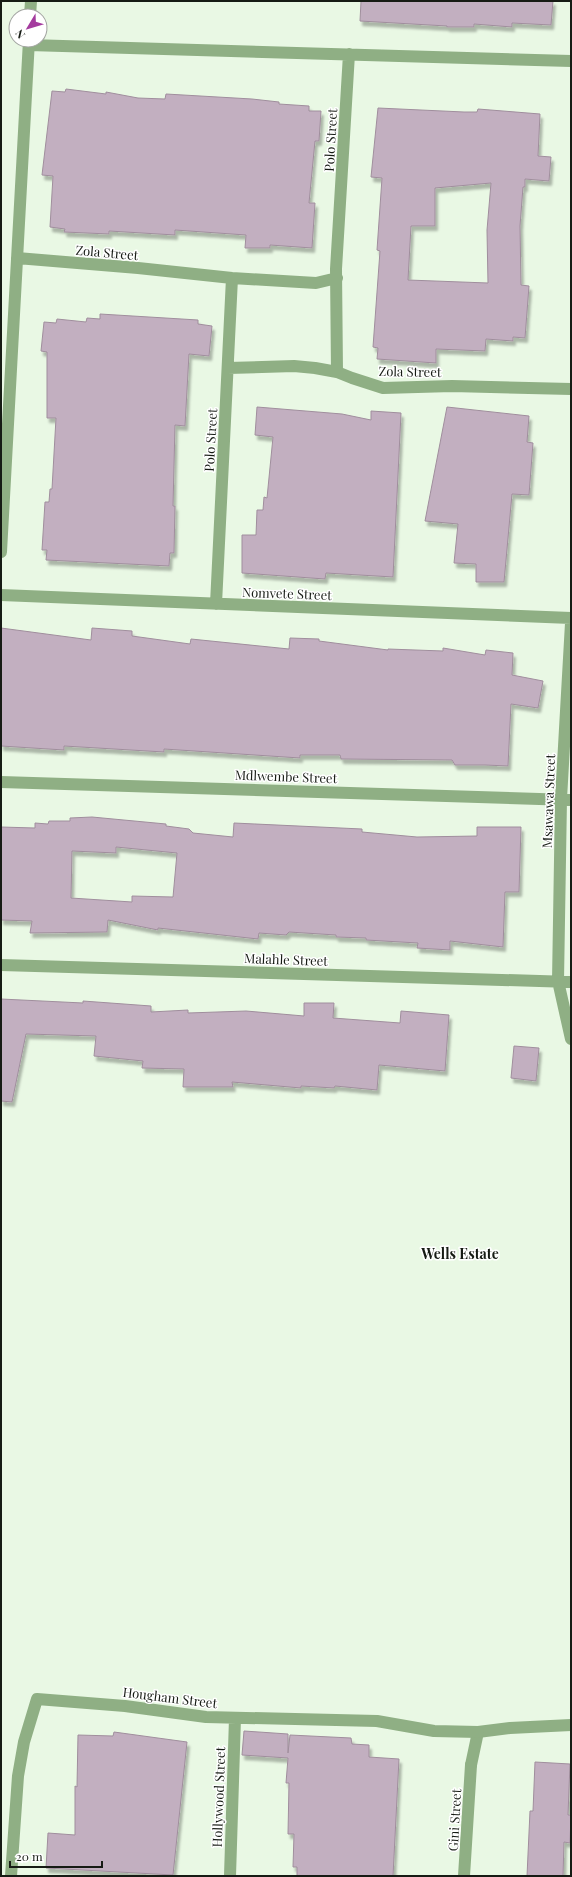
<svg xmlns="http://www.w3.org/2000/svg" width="572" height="1877" viewBox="0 0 572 1877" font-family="'Playfair Display',serif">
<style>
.building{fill:#c2afc0;stroke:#a08e9d;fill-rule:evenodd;filter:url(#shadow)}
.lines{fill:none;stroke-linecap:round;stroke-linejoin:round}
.service{stroke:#8faf84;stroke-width:12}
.minor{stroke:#8faf84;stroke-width:12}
.labels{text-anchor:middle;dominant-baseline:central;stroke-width:3;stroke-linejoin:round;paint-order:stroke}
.street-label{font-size:13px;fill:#161b14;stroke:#fff}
.neighbourhood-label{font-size:14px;font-weight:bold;fill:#161b14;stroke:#fff}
</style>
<defs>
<filter id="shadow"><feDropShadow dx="2.5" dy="4.5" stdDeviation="1" flood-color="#0004"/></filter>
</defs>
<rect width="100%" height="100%" fill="#e9f8e4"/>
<!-- building -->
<path class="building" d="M361,1H553L551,25L512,23V27L474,24V27H447V26L360,21Z
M66,89L106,94V92L138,98L165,99L166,94L252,99L279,102V104L309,106V111H321L319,141H315L309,203H315L312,248L270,245V248H245L246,235L175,230V235L109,231V234L64,232L65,229L50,227L53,176L42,175L52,91L65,92Z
M378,108L464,112H477L478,109L540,114L538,156L551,157L549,181L525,179V187H523L520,226L521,285L529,286L525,338L513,337V341L486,339L485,351L436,349V363L377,359L378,348L373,347L380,251L377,250L382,178L371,177ZM491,183L487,230L488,283L408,280L411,226H435V188Z
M100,314L198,320V324L212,326L209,356L189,354L185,426L175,425L173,506H175L174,553H170L169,566L46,560L47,550H42L45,502H49L50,489H52L56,418H47V352L41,351L44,322L56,323L57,319L86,322L87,318L100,319Z
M257,407L342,414L371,420V411L401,413L393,577L326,573L325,579L242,573V535H256L257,510H263L264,497L267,498L273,437L255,435Z
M447,407L529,416L527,442L533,443L529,495L512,494L504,582H476V564L454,563L458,524L425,521Z
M1,628L91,640L92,628L132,631V636L190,644L191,639L289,649L290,638L319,639V641L388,650V649L443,651V648L485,655L486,650L513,653L512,675L543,681L538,708L511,704L508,766L485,765H455L452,760L341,759L340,755H300V758L164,749V752L64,746V750L1,746Z
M92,817L166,824V826L189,829L193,833L233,837L234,823L362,829V832L417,837L477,836V827H521L519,892H505L503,947L450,941V950L417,948L418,943L366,940V938L336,937V935L289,932L286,935L259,933L258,939L158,928V930L108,920L107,932L30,933L32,921L1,920V827L35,828V823L48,824L49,821H70V818ZM116,847L177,853L173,897L132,896V902L71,898L72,851L116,853Z
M1,999L83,1003V1001L151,1006V1012L188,1010V1013L246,1011L304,1016V1003H334L333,1018L400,1023L401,1011L449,1015L445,1071L379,1065L377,1090L335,1086L334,1088L301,1086V1088L232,1082L233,1087H183L184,1069L142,1068L143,1061L94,1056L96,1036L26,1034L12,1102L1,1101Z
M514,1046L539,1048L536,1081L511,1078Z
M244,1731L288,1734V1753L290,1735L351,1738L352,1744L369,1745V1757L399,1759L393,1876H297V1867H293L294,1834H288L289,1783H286L288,1758L242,1755Z
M114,1732L187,1742L173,1875L46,1868L48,1833L75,1835V1786L77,1787L78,1735L113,1736Z
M535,1762L570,1764L568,1815H571L570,1843L564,1842L563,1876H527L530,1811H533Z"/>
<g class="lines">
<!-- service -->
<path class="service" d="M471,1765L478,1732L510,1728L571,1725"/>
<!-- minor -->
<path class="minor" d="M30,16L31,1
M29,45L571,61
M17,258L138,268L232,278L316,283L337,278
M228,368L294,366L315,368L337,372L352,378L383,388L452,386L571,389
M337,372L336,269L349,54
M1,552L29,40
M1,595L571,618
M216,604L232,278
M571,623L561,799L558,981L571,1039
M1,782L571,800
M1,965L571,982
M11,1876L18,1776L24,1742L37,1699L125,1706L206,1717L377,1721L434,1731L478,1732
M230,1876L235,1718
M464,1876L471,1765"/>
</g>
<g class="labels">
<!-- street labels -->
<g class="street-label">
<text transform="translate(330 140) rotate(-87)">Polo Street</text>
<text transform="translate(107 252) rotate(5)">Zola Street</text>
<text transform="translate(410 371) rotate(1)">Zola Street</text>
<text transform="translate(210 440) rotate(-87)">Polo Street</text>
<text transform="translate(287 593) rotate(2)">Nomvete Street</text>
<text transform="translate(286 776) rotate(2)">Mdlwembe Street</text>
<text transform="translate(548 801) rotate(-88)">Msawawa Street</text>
<text transform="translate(286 959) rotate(2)">Malahle Street</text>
<text transform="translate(170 1697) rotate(7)">Hougham Street</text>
<text transform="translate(218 1797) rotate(-88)">Hollywood Street</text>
<text transform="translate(454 1820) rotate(-87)">Gini Street</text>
</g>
<!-- neighbourhood labels -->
<g class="neighbourhood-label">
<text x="460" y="1253">Wells Estate</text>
</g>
</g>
<!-- border -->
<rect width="572" height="1877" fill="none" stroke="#161b14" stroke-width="4"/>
<!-- north arrow -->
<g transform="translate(28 28) rotate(232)"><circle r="19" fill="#ffffff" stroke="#a2a4a1"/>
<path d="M0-3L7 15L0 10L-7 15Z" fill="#a43b9e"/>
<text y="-6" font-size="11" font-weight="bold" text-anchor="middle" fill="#161b14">N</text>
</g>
<!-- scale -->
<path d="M10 1861v6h92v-6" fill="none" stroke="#161b14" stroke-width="2"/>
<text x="16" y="1861" font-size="12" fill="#161b14" stroke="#ffffff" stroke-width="3" paint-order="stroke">20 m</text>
</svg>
